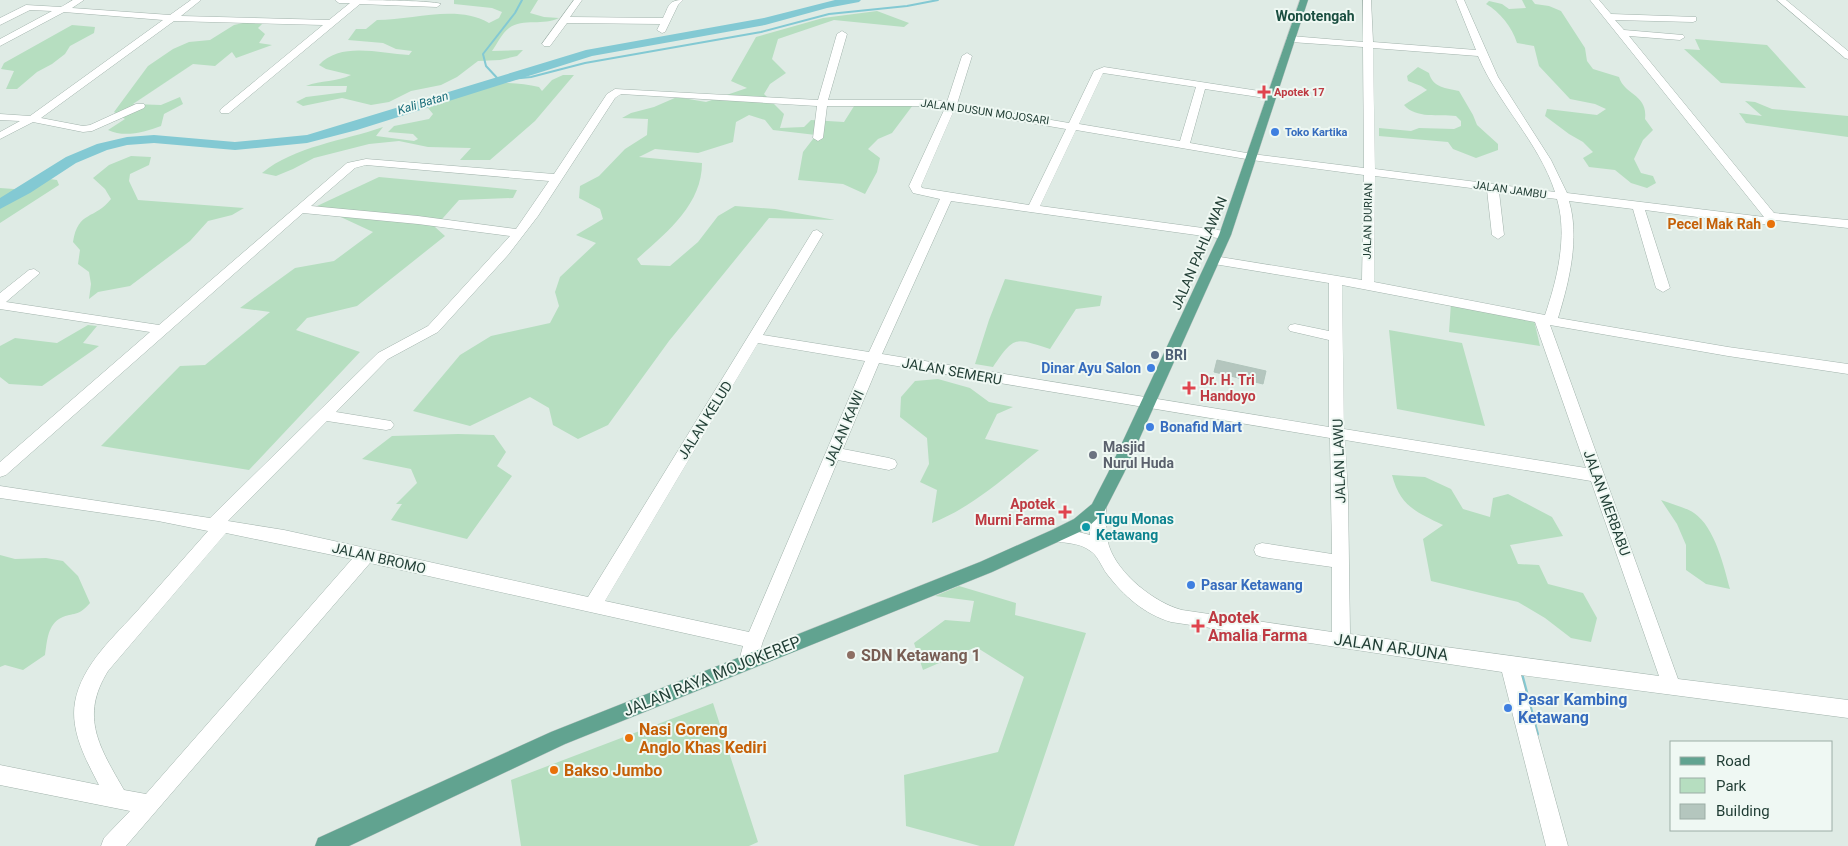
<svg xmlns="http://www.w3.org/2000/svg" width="1848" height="846" viewBox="0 0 1848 846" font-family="Roboto,sans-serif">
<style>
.green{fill:#b6dec0}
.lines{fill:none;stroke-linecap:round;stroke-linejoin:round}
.stream-far1{stroke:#83c9d3;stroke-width:2}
.stream{stroke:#83c9d3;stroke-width:4}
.river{fill:#83c9d3;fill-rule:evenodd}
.building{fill:#b4c6be;stroke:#b1c5bc}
.minor-casing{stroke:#a2b3ac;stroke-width:1}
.major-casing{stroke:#c0c8c6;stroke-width:1}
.minor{fill:#fff;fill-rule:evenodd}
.major{fill:#61a390;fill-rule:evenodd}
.health-dot{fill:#e0444e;stroke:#eff8f3;stroke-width:2}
.shop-dot{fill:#3f7fe0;stroke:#eff8f3;stroke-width:2}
.food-dot{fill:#e8710a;stroke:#eff8f3;stroke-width:2}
.service-dot{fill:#5c6f8a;stroke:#eff8f3;stroke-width:2}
.worship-dot{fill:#6b7280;stroke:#eff8f3;stroke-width:2}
.culture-dot{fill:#0f9aa8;stroke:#eff8f3;stroke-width:2}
.education-dot{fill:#8d6e63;stroke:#eff8f3;stroke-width:2}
.labels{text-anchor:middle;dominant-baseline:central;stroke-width:4;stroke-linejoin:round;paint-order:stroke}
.far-health-label{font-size:11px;font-weight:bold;fill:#be3a42;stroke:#eff8f3;text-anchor:start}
.far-street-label{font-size:11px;fill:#1f3c33;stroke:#eff8f3}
.far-shop-label{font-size:11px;font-weight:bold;fill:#366cbe;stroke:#eff8f3;text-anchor:start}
.far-water-label{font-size:12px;font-style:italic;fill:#176c7a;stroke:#eff8f3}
.far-quarter-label{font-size:14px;font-weight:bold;fill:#1a4e40;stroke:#eff8f3}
.food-label{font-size:14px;font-weight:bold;fill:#c56008;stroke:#eff8f3;text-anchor:end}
.street-label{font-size:14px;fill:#1f3c33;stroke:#eff8f3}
.service-label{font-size:14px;font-weight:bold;fill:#4e5e75;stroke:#eff8f3;text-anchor:start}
.shop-label{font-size:14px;font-weight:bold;fill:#366cbe;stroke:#eff8f3;text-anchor:start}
.health-label{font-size:14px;font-weight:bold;fill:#be3a42;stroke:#eff8f3;text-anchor:start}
.worship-label{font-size:14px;font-weight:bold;fill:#5b616d;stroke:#eff8f3;text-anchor:start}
.culture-label{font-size:14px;font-weight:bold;fill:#0d838f;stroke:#eff8f3;text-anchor:start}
.near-health-label{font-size:16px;font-weight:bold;fill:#be3a42;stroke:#eff8f3;text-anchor:start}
.near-street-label{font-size:16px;fill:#1f3c33;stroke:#eff8f3}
.near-education-label{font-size:16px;font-weight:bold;fill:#785e54;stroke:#eff8f3;text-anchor:start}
.near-shop-label{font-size:16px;font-weight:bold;fill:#366cbe;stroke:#eff8f3;text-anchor:start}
.near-food-label{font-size:16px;font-weight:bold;fill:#c56008;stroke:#eff8f3;text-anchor:start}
</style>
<rect width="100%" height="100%" fill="#dfebe5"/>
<!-- green -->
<path class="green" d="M454,0H538L530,13L544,17L559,18C544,26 523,18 509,28C502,33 497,44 492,51L523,50L517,56L500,60L478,61L457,77L441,85L411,91L389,102L371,105L342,98L303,106L296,102L306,97L346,92L347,86H306C321,80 337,82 351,75L326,69L319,65C341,41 381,54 409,55L412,51L396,49L383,43L348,40L356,29H366L377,20C413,20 457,4 489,23L499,18L502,12L492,8L454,4Z
M1522,0H1532L1535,4L1549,6L1561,11L1585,48L1587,61L1593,69L1619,77C1625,96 1648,94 1645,119L1653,130L1643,140L1634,159L1641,173L1653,176L1656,183L1647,188L1631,183L1615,170L1589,167L1583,158L1593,152L1583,142L1569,134L1545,116L1547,109L1597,115L1606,109L1595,104L1570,99L1539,66L1534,46L1517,43C1512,27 1500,12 1486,4L1489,1L1502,4L1509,9L1526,8Z
M877,11L909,23L904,27L834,20L778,39L772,59L786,73L770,84L764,94L784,114L780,128L804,127L811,120L844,122L856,103L913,105L892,133L878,139L868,149L880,158L877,172L865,194L843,184L798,180L803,152L816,135L773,130L765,120L749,115L736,122L733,142L698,153L655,149L639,157L702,163C702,205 666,233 637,259L641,265L670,266L698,242L718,216L735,206L775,209L835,220L769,218L669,341L608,425L578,439L553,425L549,408L530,397L470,426L413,411L460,355L491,336L550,323L559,306L555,292L560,277L596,243L576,235L603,219L600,209L579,198L580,186L599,176L625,149L647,135L648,119L622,118L631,113L654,107L677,97L706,102L747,88L731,81L756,37L823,18Z
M252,21L263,23L258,28L265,34L259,43L272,45L236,58L232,52L215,66L193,64L133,104L161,105L180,97L183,104L164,114L161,126C144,132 125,138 108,130L125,119L114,112L148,66L173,49L189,42L210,40L234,25Z
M72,25L95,27L94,33L70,46L65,54L52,64L37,72L17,89H6L14,71L1,69L4,63Z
M1695,39L1767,45L1806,88L1721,83L1684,49L1700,50Z
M1418,67L1429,73C1433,88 1446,88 1459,91L1473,115L1477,125L1498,144V150L1476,158L1453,149L1448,142L1379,136V128L1411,131L1419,128L1454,129L1461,126V121L1456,116C1439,114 1416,119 1404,105L1427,90L1421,86L1408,81L1407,76Z
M563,75H574L535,121L490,160H460L471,148L428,147L399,141L369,144L314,158L293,169L276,176L262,173C295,146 343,141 383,127L376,136L414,141L418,139L413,134L388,132L394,126L429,119L433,114L428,108C449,101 487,83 507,83C518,83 529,85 539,87L542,91L552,80Z
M1745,101L1755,102L1772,109L1848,116V137L1746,123L1739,113L1762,116Z
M131,156L151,157L149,165L130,174L129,181L138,200L244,208L232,215L208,221L190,241L130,286L98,292L89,299L91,284L89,272L78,264L80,250L73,242C78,210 95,220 111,199L105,189L93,178L109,165Z
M379,177L517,190L513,198L459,200L435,227L445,236L357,306L307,318L296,330L360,352L249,470L101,446L180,366L205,365L270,312L240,308L295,268L334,261L373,232L317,206Z
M42,178L57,180L59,185L0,223V188L14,189L18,194Z
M1005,279L1102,296L1100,306L1076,309L1050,349C1014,338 1015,335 993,367L975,364L989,320Z
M1451,303L1534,320L1540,346L1449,332Z
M88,325L97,326L83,343L99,346L42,386L9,384L0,377V346L15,338L57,343Z
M1389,330L1462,343L1485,426L1397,409Z
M938,379L970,388L989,402L1013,407L997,414L985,439L1039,450C1005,477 973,507 932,523L937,490L920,482L929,464L927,438L900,417L901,397L915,381Z
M458,434L494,435L506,452L497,466L512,476L467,539L391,520L402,504H396L417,483L411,469L362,459L392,436Z
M1392,475L1425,477L1451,489L1463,509L1490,517L1493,498L1508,494L1552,517L1563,536L1510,545L1518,564L1539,565L1548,584L1583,593L1597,618L1591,642L1571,638L1545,618L1518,602L1431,581L1423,539L1443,525C1416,512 1400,506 1392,475Z
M1661,500C1671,504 1685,507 1694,513C1715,527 1724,567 1730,589L1706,584L1686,570V545L1677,524Z
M0,555L15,559L46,558L63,561L78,576L90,603C76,619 72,611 59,619C47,627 47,643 45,655L23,670L5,665L0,667Z
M959,586L1016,603L1015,615L1086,633L1014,846H980L906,826L904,775L998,752L1024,677L976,647L923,670L914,643L945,620L970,622L974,601L935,596Z
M713,703L758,842L749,846H521L511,780Z"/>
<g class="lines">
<!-- stream-far1 -->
<path class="stream-far1" d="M522,0L515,13L483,54L486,66L499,80L531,77L585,63L761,32L829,14L907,6L938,0"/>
<!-- stream -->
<path class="stream" d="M1521,673L1537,734"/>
<!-- river -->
<path class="river" d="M835,0H861L859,2L827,8L765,25L592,56L357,130L307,143L235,150L154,143L127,145L107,150L76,163L30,193L0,209V198L66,157L97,144L127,137L154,135L235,142L307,135L586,50L764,18Z"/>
</g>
<!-- building -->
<path class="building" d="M1217,360L1266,371L1263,384L1214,372Z"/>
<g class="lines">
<defs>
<path id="minor" d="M73,0H84L72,8L170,15L191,0H201L181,16L329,20L350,3H339L335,0C353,0 432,0 441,4L437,7L360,4L229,113H221L220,111L221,109L323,25L174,21L41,118L83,126L90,125L136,104H144L145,106L144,108L92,131L83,132L33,122L0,139V132L20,121L0,120V114L30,116L163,20L64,12L0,46V39L52,11L30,10L0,25V18L26,5L61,7Z
M574,0H582L570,17L663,18C669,6 668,0 683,0L678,5L665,32L662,33L657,30L660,24L567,23L550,46H544L542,44Z
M1363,0H1371L1373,42L1476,50L1456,0H1464L1498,77L1551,160L1567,193L1764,217L1590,0H1599L1611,14L1696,17V21L1693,22L1615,20L1624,30L1683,35L1685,37L1680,40L1629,36L1774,213L1848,220V228L1775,220L1773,223L1758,225L1645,210L1670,288L1663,292L1656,288L1633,209L1569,201C1580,238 1569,282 1558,318L1728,347L1848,364V374L1728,356L1550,325L1678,679L1848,700V718L1521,675L1568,846H1546L1502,672L1171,622C1144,614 1124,596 1107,574C1101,566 1098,555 1089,550C1078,542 1065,544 1052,540L1050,535L1052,530L1058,528L1071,530L1090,535V508L1092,504L1098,502L1104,504L1106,508C1107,521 1105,534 1109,546C1118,574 1155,603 1182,610L1332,632V567L1262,557L1256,555L1254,550L1256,545L1262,543L1332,554L1330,438L879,363L843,449L889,458L895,460L897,464L895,468L889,470L838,460L763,641L755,667L748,669L741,667L739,661L743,646L370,563L126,846H101L104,838L130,811L0,785V765L99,785C86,760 70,731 75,702C82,664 115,636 139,609C162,583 185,557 208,531L158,521L0,498V486L210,518L378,353L428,326L510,236L418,224L303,213L6,475L0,477V462L150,332L0,309V293L29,270L34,269L40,273L6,302L159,325L347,163L366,159L554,174L607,94L615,89L818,100L837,34L842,31L847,34L828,100H934L947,102L962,56L967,53L972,56L957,104L1069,123L1094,71L1104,67L1272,93L1277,96L1272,99L1205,89L1190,143L1252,154L1364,168L1363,47L1291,42L1286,39L1291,36L1363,42ZM1373,48L1478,56C1498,104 1539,142 1555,192L1375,169ZM1103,73L1196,87L1180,141L1079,124ZM621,94L817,106L813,138L818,141L823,138L827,106H934L945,108L909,186L913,193L940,199L869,352L763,335L823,234L817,230L813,231L588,597L284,530L228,521L327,421L386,430L391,429L394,425L391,421L336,412L388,359L438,332L508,255L538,216L615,98ZM954,110L1066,129L1029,205L922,188L921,186ZM1076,130L1252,160L1364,175L1362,280L1214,256L1208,260L1214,264L1329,283V331L1295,324L1290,325L1288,328L1290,331L1329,340V427L882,354L951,201L1225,239L1231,235L1225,231L1040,206ZM366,165L549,181L516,229L418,216L311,206L355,168ZM1375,176L1487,190L1492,235L1498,239L1504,235L1499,192L1557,199C1568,236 1557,280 1545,315L1374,282ZM1342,285L1535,322L1586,468L1344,429ZM758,343L865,361L749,632L605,601ZM1345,440L1591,481L1659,676L1350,634L1348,494ZM226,533L352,559L146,794L124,790C100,748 79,717 108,671Z
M1777,0H1786L1848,51V59L1845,58Z"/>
<path id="major" d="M1300,0H1308L1231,235L1124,473L1104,512L1086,529L992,572L565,744L349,846H315L318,838L551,732L980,562L1052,530L1074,519L1092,504L1108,473L1219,235Z"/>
</defs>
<!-- minor casing -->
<use href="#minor" class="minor-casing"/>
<!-- major casing -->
<use href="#major" class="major-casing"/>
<!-- minor -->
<use href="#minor" class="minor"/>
<!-- major -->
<use href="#major" class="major"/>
</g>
<!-- markers -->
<g class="health-dot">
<path d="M1261.5 84.5h5v5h5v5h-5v5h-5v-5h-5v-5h5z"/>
<path d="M1186.5 380.5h5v5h5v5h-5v5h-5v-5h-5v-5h5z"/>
<path d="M1062.5 504.5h5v5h5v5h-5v5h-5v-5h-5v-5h5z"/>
<path d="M1195.5 618.5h5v5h5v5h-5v5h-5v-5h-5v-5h5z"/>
</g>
<g class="shop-dot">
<circle cx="1275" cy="132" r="5"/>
<circle cx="1151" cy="368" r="5"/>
<circle cx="1150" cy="427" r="5"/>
<circle cx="1191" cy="585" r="5"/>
<circle cx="1508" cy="708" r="5"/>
</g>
<g class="food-dot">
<circle cx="1771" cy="224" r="5"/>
<circle cx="629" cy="738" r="5"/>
<circle cx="554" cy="770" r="5"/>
</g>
<circle class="service-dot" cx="1155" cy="355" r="5"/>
<circle class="worship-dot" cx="1093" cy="455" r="5"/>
<circle class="culture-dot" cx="1086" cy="527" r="5"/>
<circle class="education-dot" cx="851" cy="655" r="5"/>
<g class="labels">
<!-- far-health labels -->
<g class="far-health-label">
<text x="1274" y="92">Apotek 17</text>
</g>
<!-- far-street labels -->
<g class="far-street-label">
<text transform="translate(985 112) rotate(8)">JALAN DUSUN MOJOSARI</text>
<text transform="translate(1510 190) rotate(8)">JALAN JAMBU</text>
<text transform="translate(1368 221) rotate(-89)">JALAN DURIAN</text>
</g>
<!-- far-shop labels -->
<g class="far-shop-label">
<text x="1285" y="132">Toko Kartika</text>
</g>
<!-- far-water labels -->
<g class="far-water-label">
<text transform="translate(423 103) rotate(-17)">Kali Batan</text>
</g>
<!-- far-quarter labels -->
<g class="far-quarter-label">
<text x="1315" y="16">Wonotengah</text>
</g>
<!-- food labels -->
<g class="food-label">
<text x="1761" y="224">Pecel Mak Rah</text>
</g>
<!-- street labels -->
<g class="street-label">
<text transform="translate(1199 253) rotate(-67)">JALAN PAHLAWAN</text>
<text transform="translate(952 371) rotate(10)">JALAN SEMERU</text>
<text transform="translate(705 420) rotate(-58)">JALAN KELUD</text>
<text transform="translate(844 428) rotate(-67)">JALAN KAWI</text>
<text transform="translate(1339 461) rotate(-92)">JALAN LAWU</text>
<text transform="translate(1607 503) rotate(70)">JALAN MERBABU</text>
<text transform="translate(379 558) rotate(13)">JALAN BROMO</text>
</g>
<!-- service labels -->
<g class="service-label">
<text x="1165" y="355">BRI</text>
</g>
<!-- shop labels -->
<g class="shop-label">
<text x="1141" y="368" text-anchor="end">Dinar Ayu Salon</text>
<text x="1160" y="427">Bonafid Mart</text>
<text x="1201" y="585">Pasar Ketawang</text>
</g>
<!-- health labels -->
<g class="health-label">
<text x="1200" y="380">Dr. H. Tri<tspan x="1200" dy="16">Handoyo</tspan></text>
<text x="1055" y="504" text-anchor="end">Apotek<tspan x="1055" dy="16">Murni Farma</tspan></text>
</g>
<!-- worship labels -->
<g class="worship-label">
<text x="1103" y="447">Masjid<tspan x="1103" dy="16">Nurul Huda</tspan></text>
</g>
<!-- culture labels -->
<g class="culture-label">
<text x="1096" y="519">Tugu Monas<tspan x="1096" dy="16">Ketawang</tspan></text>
</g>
<!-- near-health labels -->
<g class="near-health-label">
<text x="1208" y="617">Apotek<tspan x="1208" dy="18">Amalia Farma</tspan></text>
</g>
<!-- near-street labels -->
<g class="near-street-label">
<text transform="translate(1391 647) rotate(8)">JALAN ARJUNA</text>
<text transform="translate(712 676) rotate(-22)">JALAN RAYA MOJOKEREP</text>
</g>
<!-- near-education labels -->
<g class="near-education-label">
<text x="861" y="655">SDN Ketawang 1</text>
</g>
<!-- near-shop labels -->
<g class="near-shop-label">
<text x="1518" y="699">Pasar Kambing<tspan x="1518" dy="18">Ketawang</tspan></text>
</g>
<!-- near-food labels -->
<g class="near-food-label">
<text x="639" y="729">Nasi Goreng<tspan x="639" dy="18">Anglo Khas Kediri</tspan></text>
<text x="564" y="770">Bakso Jumbo</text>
</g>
</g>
<!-- legend -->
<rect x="1670" y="741" width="162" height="90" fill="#eff8f3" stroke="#9cada6"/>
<rect x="1680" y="757" width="25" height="8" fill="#61a390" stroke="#9cada6"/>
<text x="1716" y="766" font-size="15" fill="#1f3c33">Road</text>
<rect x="1680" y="778" width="25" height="15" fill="#b6dec0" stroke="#9cada6"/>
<text x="1716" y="791" font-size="15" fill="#1f3c33">Park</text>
<rect x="1680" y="804" width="25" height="15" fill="#b4c6be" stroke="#9cada6"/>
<text x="1716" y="816" font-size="15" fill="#1f3c33">Building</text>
</svg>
